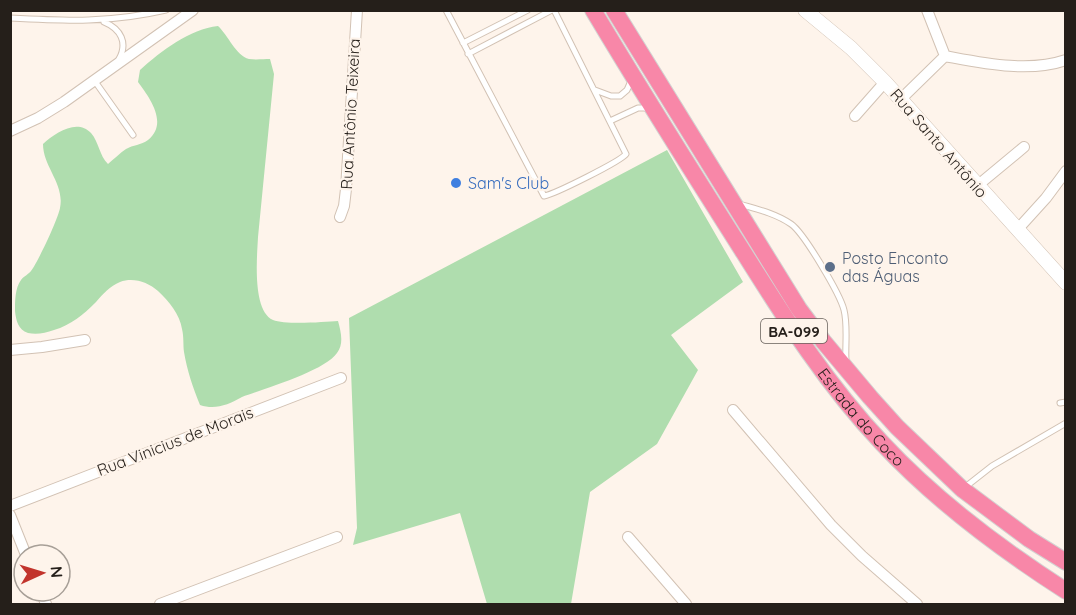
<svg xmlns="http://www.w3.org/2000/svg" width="1076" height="615" viewBox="0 0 1076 615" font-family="Quicksand,sans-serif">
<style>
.green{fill:#afddae}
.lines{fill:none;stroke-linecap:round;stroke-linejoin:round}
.service-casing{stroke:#d2c2b4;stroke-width:7}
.minor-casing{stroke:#d2c2b4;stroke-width:12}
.tertiary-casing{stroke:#d2c2b4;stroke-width:15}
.trunk-casing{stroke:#d3d2d1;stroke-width:18}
.service{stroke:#fff;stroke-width:5}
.minor{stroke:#fff;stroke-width:10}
.tertiary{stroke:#fff;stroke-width:14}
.trunk{stroke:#f887a8;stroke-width:16}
.shop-dot{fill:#3f7fe0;stroke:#fef4eb;stroke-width:2}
.service-dot{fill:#5c6f8a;stroke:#fef4eb;stroke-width:2}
.labels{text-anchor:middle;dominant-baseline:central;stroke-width:4.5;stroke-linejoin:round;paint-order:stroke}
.shield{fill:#fef4eb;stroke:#665f59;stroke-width:1.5}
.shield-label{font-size:15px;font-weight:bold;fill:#251f1a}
.street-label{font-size:16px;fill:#251f1a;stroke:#fef4eb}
.shop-label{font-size:16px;fill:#366cbe;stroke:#fef4eb;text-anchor:start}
.service-label{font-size:16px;fill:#4e5e75;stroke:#fef4eb;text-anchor:start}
</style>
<rect width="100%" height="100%" fill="#fef4eb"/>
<!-- green -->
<path class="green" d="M218,26C228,35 236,56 249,59C256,60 264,59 270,59L274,74L258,237C257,257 252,311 273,320C285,325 324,322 338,321C341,332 344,344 337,353C325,371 263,389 242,397C228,405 215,410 200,405C193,388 187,370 184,352C183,345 184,337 182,329C180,315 169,301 158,291C148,282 133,277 120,282C110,286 103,294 96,302C83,315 71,325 54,330C45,333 37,335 28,333C18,330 16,320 15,311C15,301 15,288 21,280C24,276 29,274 31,271C38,262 58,219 60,208C65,184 43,167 43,144C55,133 77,118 91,133C99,142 99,155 108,164C114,159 120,153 126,149C133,145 141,145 148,140C169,123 149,97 138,82L140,70C161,51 190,29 218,26Z
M667,150L743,282L671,335L698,370L657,444L590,492L571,604H487L460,513L353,545L357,528L349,318Z"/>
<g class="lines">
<defs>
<path id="service" d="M446,10L544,196C555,194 621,161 626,154L554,10
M10,18C67,21 110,23 166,10
M104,22C121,29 128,43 119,59
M463,43L528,10
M468,54L552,10
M94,80L133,135
M595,90L611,96H620L627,90L631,81
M610,121L638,108H648
M739,204C756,209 775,213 791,224C804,233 840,294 844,310C848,326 845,345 846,361
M1060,403L1066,402
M964,488L992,466L1066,423"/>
<path id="minor" d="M927,10L945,56
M945,56C983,63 1028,73 1066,60
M901,99L945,56
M855,116L885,82
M10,131L38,118L64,102L193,10
M977,186L1024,147
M340,217L344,206L346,189L357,10
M1017,230L1046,198L1066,171
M10,350L42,347L85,340
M733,410L831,525L862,556L917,604
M10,506L341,378
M10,515L26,555
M628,537L686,604
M41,591L46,604
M160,604L337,537"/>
<path id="tertiary" d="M805,10L851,48L885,82L1066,283"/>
<g id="trunk">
<path id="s1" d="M593,10C642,92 693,173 744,253C786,320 828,386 882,443C936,501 999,548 1066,591"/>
<path d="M614,10L799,309L823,341L870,397L897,427L962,489L1029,539L1066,562"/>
</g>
</defs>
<!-- service casing -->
<use href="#service" class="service-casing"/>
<!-- minor casing -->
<use href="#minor" class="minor-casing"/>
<!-- tertiary casing -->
<use href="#tertiary" class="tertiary-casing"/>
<!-- trunk casing -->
<use href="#trunk" class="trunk-casing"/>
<!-- service -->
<use href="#service" class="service"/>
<!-- minor -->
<use href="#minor" class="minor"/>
<!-- tertiary -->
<use href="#tertiary" class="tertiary"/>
<!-- trunk -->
<use href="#trunk" class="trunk"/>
</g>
<!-- markers -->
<circle class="shop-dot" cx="456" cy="183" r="6"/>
<circle class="service-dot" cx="830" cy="267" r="6"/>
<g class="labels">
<!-- shield labels -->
<rect class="shield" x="761" y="319" width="66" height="24" rx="4.5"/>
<g class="shield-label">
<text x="794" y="331">BA-099</text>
</g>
<!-- street labels -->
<g class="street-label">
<text transform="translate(350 114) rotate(-87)">Rua Antônio Teixeira</text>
<text transform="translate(939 143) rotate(49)">Rua Santo Antônio</text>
<text stroke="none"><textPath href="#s1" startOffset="488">Estrada do Coco</textPath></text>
<text transform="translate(175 441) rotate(-21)">Rua Vinicius de Morais</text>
</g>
<!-- shop labels -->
<g class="shop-label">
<text x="468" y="183">Sam's Club</text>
</g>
<!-- service labels -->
<g class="service-label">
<text x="842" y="258">Posto Enconto<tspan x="842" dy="18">das Águas</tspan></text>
</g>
</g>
<!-- border -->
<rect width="1076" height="615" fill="none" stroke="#251f1a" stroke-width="24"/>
<!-- north arrow -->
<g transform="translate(42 573) rotate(86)"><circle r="28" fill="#fef4eb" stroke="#a79f97" stroke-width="1.5"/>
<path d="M0-4.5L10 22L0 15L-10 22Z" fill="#c2342c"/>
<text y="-9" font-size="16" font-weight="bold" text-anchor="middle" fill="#251f1a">N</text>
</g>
</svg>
